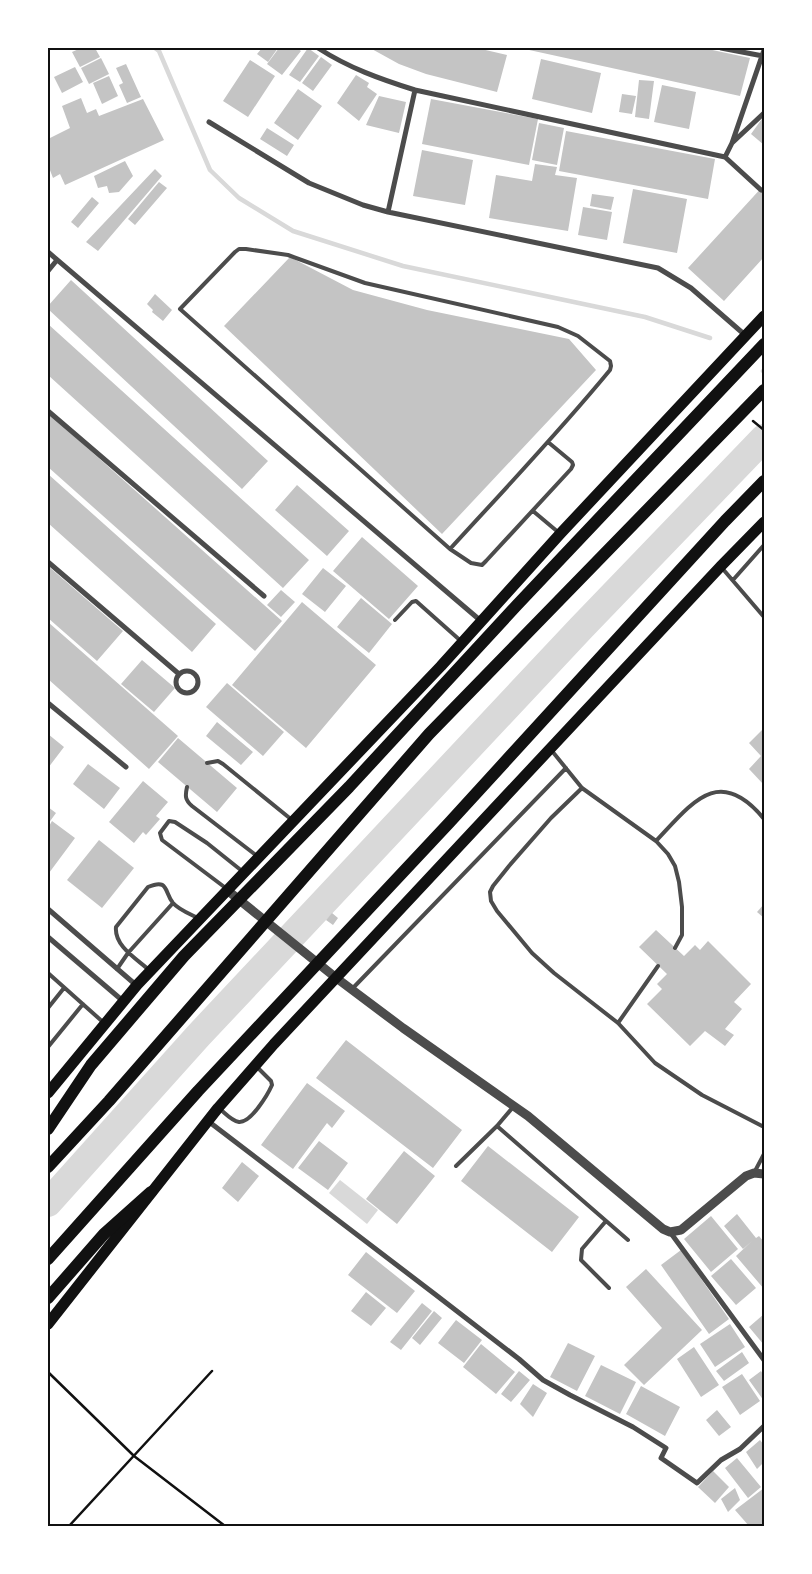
<svg xmlns="http://www.w3.org/2000/svg" width="812" height="1574" viewBox="0 0 812 1574" font-family="'PT Sans',sans-serif">
<style>
.water{fill:#d9d9d9}
.lines{fill:none;stroke-linecap:round;stroke-linejoin:round}
.stream{stroke:#d9d9d9;stroke-width:4.5}
.river{stroke:#d9d9d9;stroke-width:28}
.building{fill:#c4c4c4}
.path{stroke:#111;stroke-width:2.5}
.service{stroke:#4c4c4c;stroke-width:4}
.minor{stroke:#4c4c4c;stroke-width:5}
.tertiary{stroke:#4c4c4c;stroke-width:9}
.primary{stroke:#111;stroke-width:11}
.motorway{stroke:#111;stroke-width:12}
.neatline{fill:none;stroke:#111;stroke-width:2}
</style>
<rect width="100%" height="100%" fill="#fff"/>
<!-- water -->
<path class="water" d="M340,1180L378,1210L367,1224L329,1193Z"/>
<g class="lines">
<!-- stream -->
<path class="stream" d="M155,48L159,51L210,170L239,198L293,231L403,266L645,317L710,338
M763,371L764,372"/>
<!-- river -->
<path class="river" d="M48,1203L198,1036L581,628L764,438"/>
</g>
<!-- building -->
<path class="building" d="M81,48H95L100,57L80,67L72,52Z
M262,48H278L268,62L257,54Z
M279,48H297L301,51L282,75L267,64Z
M308,48L319,56L300,82L289,75Z
M370,48H477L507,55L497,92L426,74L399,64Z
M520,48H703L750,58L740,96Z
M321,57L332,65L313,91L302,83Z
M101,58L109,74L89,84L81,68Z
M541,59L601,73L592,113L532,99Z
M250,60L275,76L248,117L223,101Z
M126,64L141,97L127,103L119,85L123,83L116,68Z
M75,67L83,82L62,93L54,77Z
M356,75L369,83L367,87L377,94L359,121L337,103Z
M109,76L118,96L102,104L93,83Z
M639,80L654,81L649,119L635,117Z
M662,85L696,92L689,129L654,122Z
M298,89L322,106L298,140L274,123Z
M622,94L636,96L632,114L619,112Z
M379,96L406,102L399,133L366,125Z
M81,98L87,113L96,109L99,116L143,99L164,140L65,185L60,174L53,178L48,165V151L50,150L48,145V139L70,128L62,106Z
M431,99L538,119L529,165L422,144Z
M764,116V145L751,134Z
M539,123L564,128L557,165L532,160Z
M267,128L294,145L287,156L260,139Z
M566,131L715,159L708,199L559,171Z
M422,150L473,160L465,205L413,196Z
M125,161L133,176L119,192L109,193L107,186L98,188L94,176Z
M535,164L557,167L555,175L577,178L568,231L489,218L496,175L532,181Z
M155,169L162,176L98,251L86,242Z
M159,182L167,188L135,225L128,219Z
M764,185V257L724,301L688,268Z
M633,189L687,199L677,253L623,243Z
M592,194L614,197L611,210L590,206Z
M92,197L99,203L78,228L71,222Z
M583,207L612,212L607,240L578,235Z
M290,257L353,290L427,310L569,339L596,370L442,534L224,326Z
M71,280L268,461L242,489L48,309V306Z
M155,294L172,310L163,321L152,312L153,310L147,304Z
M48,324L309,560L283,588L48,375Z
M48,413L282,621L255,651L48,467Z
M48,474L216,624L192,652L48,523Z
M297,485L349,531L327,556L275,510Z
M362,537L418,586L389,619L333,571Z
M48,566L123,631L97,661L48,618Z
M323,568L346,586L325,612L302,594Z
M281,590L295,602L281,617L267,605Z
M361,598L392,624L369,653L337,627Z
M302,602L376,665L306,748L232,685Z
M48,622L178,736L149,769L48,679Z
M142,660L175,688L154,712L121,684Z
M227,683L284,732L263,756L206,707Z
M217,722L253,752L241,765L206,736Z
M763,729L764,730V785L749,769L761,756L749,743Z
M48,734L64,747L48,768Z
M178,738L237,788L217,812L158,762Z
M88,764L120,788L104,809L73,784Z
M143,781L168,802L156,816L160,819L146,835L143,832L134,843L109,822Z
M48,807L56,813L48,824Z
M52,821L75,838L49,873L48,872V828Z
M99,840L134,868L102,908L67,880Z
M764,904V918L757,912Z
M332,913L338,918L333,925L326,920Z
M656,930L684,956L695,945L700,950L708,941L751,984L734,1002L742,1009L725,1029L734,1035L725,1046L705,1031L690,1046L647,1004L662,989L657,984L667,974L639,947Z
M346,1040L462,1130L433,1168L316,1078Z
M307,1083L345,1111L332,1128L327,1123L293,1169L261,1145Z
M319,1141L348,1163L328,1190L298,1168Z
M488,1146L579,1217L552,1252L461,1181Z
M404,1151L435,1176L397,1224L366,1199Z
M242,1162L259,1176L238,1202L222,1188Z
M737,1214L756,1238L759,1236L764,1242V1289L736,1256L752,1241L743,1249L724,1226Z
M711,1216L738,1249L711,1272L684,1239Z
M681,1250L729,1319L709,1334L661,1265Z
M366,1252L415,1291L397,1313L348,1275Z
M731,1259L756,1288L736,1305L711,1276Z
M646,1269L702,1330L644,1385L624,1365L662,1328L626,1287Z
M366,1292L386,1308L371,1326L351,1311Z
M422,1303L432,1311L401,1350L390,1342Z
M434,1311L442,1318L420,1345L412,1338Z
M764,1314V1345L749,1327Z
M456,1320L482,1340L464,1363L438,1343Z
M730,1324L745,1347L715,1367L700,1344Z
M568,1343L595,1356L577,1391L550,1377Z
M481,1344L515,1372L496,1394L463,1367Z
M694,1347L719,1385L701,1397L677,1359Z
M742,1352L749,1363L724,1381L716,1371Z
M601,1365L636,1382L620,1414L585,1396Z
M519,1371L530,1380L511,1402L501,1394Z
M761,1371L764,1376V1401L749,1380Z
M742,1374L760,1401L740,1415L722,1387Z
M533,1384L547,1393L533,1417L520,1404Z
M641,1386L680,1407L665,1436L626,1414Z
M717,1410L731,1427L719,1436L706,1420Z
M760,1440L764,1445V1462L757,1469L746,1452Z
M737,1458L761,1487L748,1498L725,1468Z
M713,1471L729,1487L715,1503L698,1487Z
M735,1488L740,1500L728,1512L721,1499Z
M764,1488V1526H749L735,1510Z"/>
<g class="lines">
<!-- path -->
<path class="path" d="M753,421L764,430
M48,1372L134,1456L225,1526
M69,1526L212,1371"/>
<!-- service -->
<path class="service" d="M533,511L558,532
M450,549C504,490 559,432 610,370L611,366L610,361L578,336L558,327L365,283L288,255L246,249H239L235,252L180,309L450,549L471,563L482,565L486,561L571,469L573,465L572,462L548,442
M722,568L764,617
M733,580L764,545
M395,620L412,602L416,601L462,642
M552,751L582,788L656,841L668,854L675,866L679,882L682,907V935L675,948
M207,763L218,761L223,764L292,820
M187,787C185,796 185,800 192,806L257,856
M582,788L551,818L509,866L493,886L490,892L491,901L497,911L532,953L554,973L618,1023L655,1063L702,1095L764,1127
M656,841C692,803 719,764 764,819
M227,889L162,840L160,833L169,821L175,822L207,843L242,871
M117,969L128,953L173,903
M149,970C137,959 114,946 116,927L148,887C169,878 164,892 173,903C179,910 190,914 198,918
M48,973L104,1023
M352,989L566,768
M48,1008L64,988
M618,1023L658,966
M48,1047L83,1004
M220,1109C225,1113 232,1121 239,1122C251,1123 268,1094 272,1085L271,1081L256,1066
M497,1126L628,1240
M456,1166L497,1126L514,1106
M754,1173L764,1154
M606,1221L582,1249L581,1260L609,1288"/>
<!-- minor -->
<path class="minor" d="M318,48C349,68 380,79 415,90L725,157
M721,48L763,56
M209,122L309,183L363,205L388,212L658,268L691,288L745,335
M732,143L764,50
M725,157L732,143L764,113
M725,157L761,190
M388,212L415,90
M48,252L481,621
M48,271L57,260
M48,411L264,596
M48,562L179,674
M176 682a11 11 0 1 1 22 0a11 11 0 1 1-22 0Z
M48,703L126,767
M48,909L136,985
M48,937L123,1001
M208,1121L436,1295L519,1359L543,1380L570,1395L633,1427L666,1448L661,1458L697,1483L721,1460L740,1449L764,1426
M670,1232L764,1360"/>
<!-- tertiary -->
<path class="tertiary" d="M227,890L335,977L403,1028L528,1116L663,1229L670,1232L681,1230L746,1176L754,1173L764,1174"/>
<!-- primary -->
<path class="primary" d="M48,1093L137,985L441,666L560,534L764,316
M48,1324L218,1108L274,1044L721,566L764,522"/>
<!-- motorway -->
<path class="motorway" d="M48,1129L91,1065L184,956L349,787L517,605L764,344
M48,1167L109,1101L429,734L764,390
M48,1259L198,1091L449,823L725,521L764,481
M48,1298L104,1234L151,1192"/>
</g>
<!-- border -->
<rect width="812" height="1574" fill="none" stroke="#ffffff" stroke-width="98"/>
<rect x="49" y="49" width="714" height="1476" class="neatline"/>
</svg>
